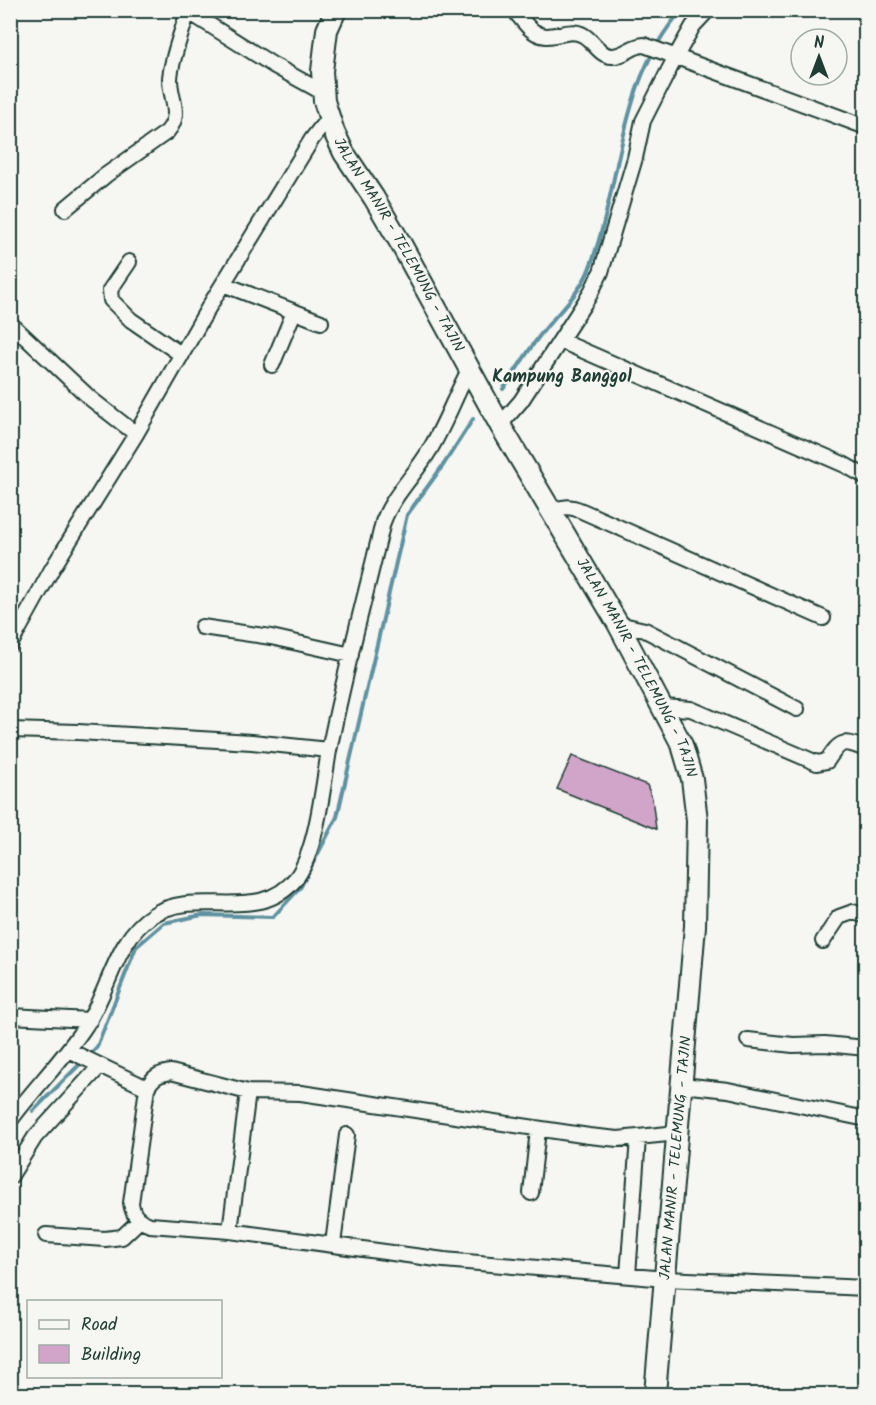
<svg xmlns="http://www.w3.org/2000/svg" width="876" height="1405" viewBox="0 0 876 1405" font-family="Kalam,sans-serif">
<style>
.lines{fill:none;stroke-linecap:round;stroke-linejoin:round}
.stream{stroke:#5e92a1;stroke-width:4}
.building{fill:#d1a5c9;stroke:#1f3d34;stroke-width:1.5}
.street-casing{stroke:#1f3d34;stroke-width:18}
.secondary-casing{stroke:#1f3d34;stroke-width:24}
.street{stroke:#f6f6f2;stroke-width:14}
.secondary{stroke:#f6f6f2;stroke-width:20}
.labels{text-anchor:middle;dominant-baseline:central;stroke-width:4.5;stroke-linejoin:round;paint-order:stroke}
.street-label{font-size:15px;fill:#1f3d34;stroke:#f6f6f2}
.quarter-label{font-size:18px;font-weight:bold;fill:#1f3d34;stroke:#f6f6f2}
</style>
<rect width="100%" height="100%" fill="#f6f6f2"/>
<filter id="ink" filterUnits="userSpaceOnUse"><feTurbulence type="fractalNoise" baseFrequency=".0167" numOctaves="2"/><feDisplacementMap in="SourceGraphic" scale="12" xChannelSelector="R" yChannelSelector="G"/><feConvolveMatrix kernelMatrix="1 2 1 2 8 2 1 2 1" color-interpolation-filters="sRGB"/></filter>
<g filter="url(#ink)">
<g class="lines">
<!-- stream -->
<path class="stream" d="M503,389C517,370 529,348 545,329C561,309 581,292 590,267C622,182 618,81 682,10
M89,1055L97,1047L136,947L164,923L202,915L273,917L300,888L337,817L407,515L444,464L473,419
M33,1111L84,1060"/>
</g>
<!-- building -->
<path class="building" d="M572,756L647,785L652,798L656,829L557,789Z"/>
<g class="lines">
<defs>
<path id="street" d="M186,10L273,65L324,93
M514,10C520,17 526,26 533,31C550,44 566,26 583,35C594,41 600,57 613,56C624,56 633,45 644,45L866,127
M65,209L106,175L167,132C183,113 170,100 170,79C171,58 183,31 188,10
M129,262L110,290L111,300L131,320L182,355
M223,284L321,322
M10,323L91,399L136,434
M561,341L845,465L866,477
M272,365L294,312
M500,425L521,401L589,296L601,272L635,158L643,121L675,58L693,26L708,10
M550,512C562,506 570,506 582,511L823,618
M618,624L645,630L797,709
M202,627L271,637L351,655
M10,645L52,569L136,434L210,305L312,139L329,117
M663,707L691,709L817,763L827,761C841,740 842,740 866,749
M10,730L78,732L252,742L329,750
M823,941L839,917L853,912L866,916
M10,1016L90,1020
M748,1040L793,1045L825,1044L866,1048
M68,1050L147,1088
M682,1085L728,1090L866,1119
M10,1121C34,1088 64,1059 86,1025C110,990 115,939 153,915C198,886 260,926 297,877C317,849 323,785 329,751C344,674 365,598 383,522C393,495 415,475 429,451C445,425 455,396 469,370
M678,1133L618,1139L589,1136L301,1093L248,1092L171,1072C158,1074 153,1077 147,1088L131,1203C133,1216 137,1220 150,1225L230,1231L444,1260L666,1279L866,1288
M10,1177L35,1137L100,1066
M531,1193L538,1130
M230,1231L248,1092
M46,1235L105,1239L122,1237L139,1221
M333,1244L347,1135
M628,1275L638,1138"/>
<g id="secondary">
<path id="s1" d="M336,10L327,30L322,71L324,101L334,132L344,153L374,198L401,244L500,425L618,624L682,745L692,779L697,820L695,926L655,1394"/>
</g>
</defs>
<!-- street casing -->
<use href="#street" class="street-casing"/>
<!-- secondary casing -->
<use href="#secondary" class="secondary-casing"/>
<!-- street -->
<use href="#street" class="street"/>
<!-- secondary -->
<use href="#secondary" class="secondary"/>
</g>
</g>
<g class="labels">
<!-- street labels -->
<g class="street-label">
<text stroke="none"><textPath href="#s1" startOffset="256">JALAN MANIR - TELEMUNG - TAJIN</textPath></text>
<text stroke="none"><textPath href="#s1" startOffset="742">JALAN MANIR - TELEMUNG - TAJIN</textPath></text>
<text transform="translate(676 1158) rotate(-85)">JALAN MANIR - TELEMUNG - TAJIN</text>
</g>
<!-- quarter labels -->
<g class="quarter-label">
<text x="562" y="377">Kampung Banggol</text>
</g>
</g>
<!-- margin -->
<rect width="876" height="1405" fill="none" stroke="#f6f6f2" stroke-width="36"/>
<rect x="18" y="18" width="840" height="1369" fill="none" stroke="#1f3d34" stroke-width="2" filter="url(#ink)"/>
<!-- legend -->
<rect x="27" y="1300" width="195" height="78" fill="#f6f6f2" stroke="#a0aca6" stroke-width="1.5"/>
<rect x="39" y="1320" width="30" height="9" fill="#f6f6f2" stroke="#a0aca6" stroke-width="1.5"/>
<text x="81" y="1330" font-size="18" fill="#1f3d34">Road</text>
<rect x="39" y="1345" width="30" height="18" fill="#d1a5c9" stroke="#a0aca6" stroke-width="1.5"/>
<text x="81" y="1360" font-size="18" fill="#1f3d34">Building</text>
<!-- north arrow -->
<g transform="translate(819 57)"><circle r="28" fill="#f6f6f2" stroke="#a0aca6" stroke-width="1.5"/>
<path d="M0-4.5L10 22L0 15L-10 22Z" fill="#1f3d34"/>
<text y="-9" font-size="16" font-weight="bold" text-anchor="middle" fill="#1f3d34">N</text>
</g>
</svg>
